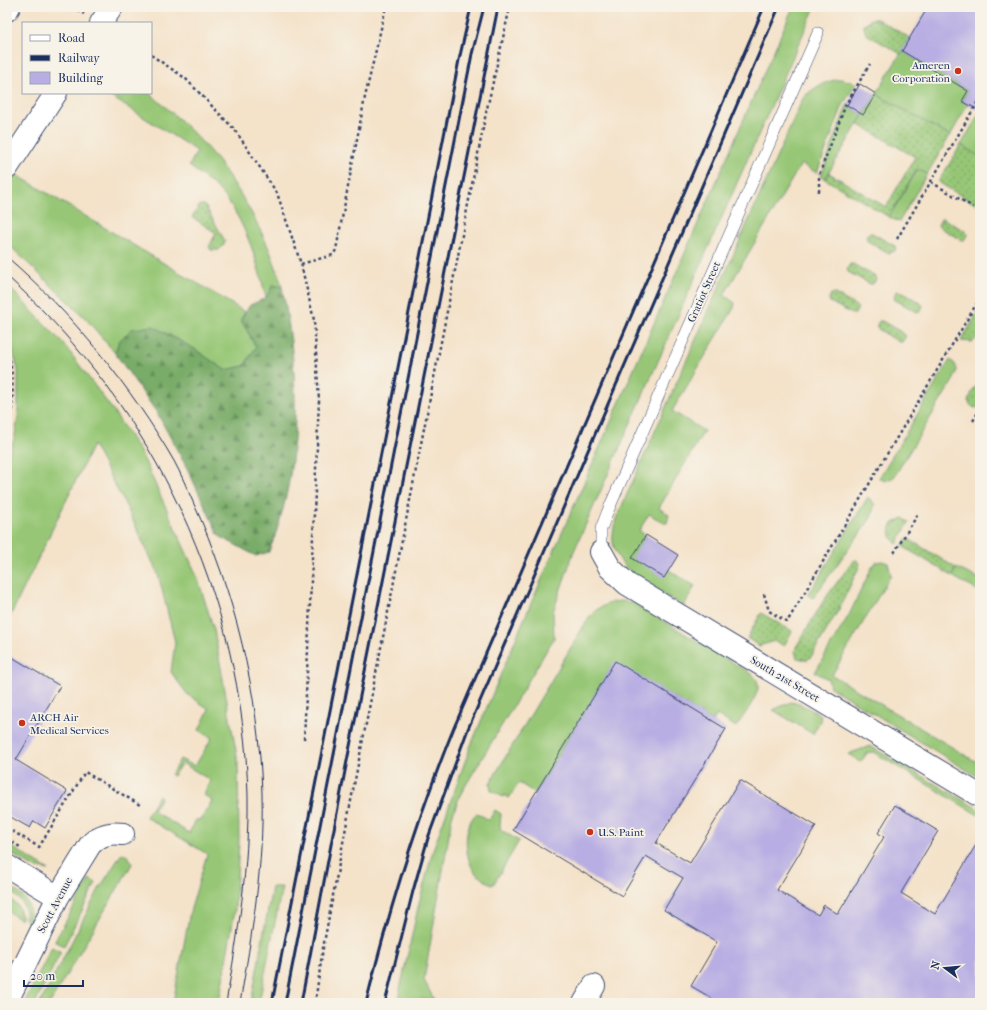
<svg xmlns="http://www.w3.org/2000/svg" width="987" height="1010" viewBox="0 0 987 1010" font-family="'IM FELL French Canon',serif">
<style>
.grass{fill:#97c776;stroke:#597b6a}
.forest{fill:url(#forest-firs);stroke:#4a6e62}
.garden{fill:url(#garden-dots);stroke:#597b6a}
.building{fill:#b8aee3}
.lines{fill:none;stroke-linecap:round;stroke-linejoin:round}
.service-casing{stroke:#3c4a6e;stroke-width:12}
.minor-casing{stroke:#3c4a6e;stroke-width:24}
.motorway-casing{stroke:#3c4a6e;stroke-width:24}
.path{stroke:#3c4a6e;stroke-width:2.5;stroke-dasharray:3 3;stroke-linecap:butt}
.service{stroke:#fff;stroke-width:11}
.minor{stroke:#fff;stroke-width:22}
.motorway{stroke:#fff;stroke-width:22}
.tram{stroke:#1b2f5e;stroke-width:1}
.rail{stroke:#1b2f5e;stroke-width:3}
.poi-dot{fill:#c8321e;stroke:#f7f3e8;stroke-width:1.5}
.labels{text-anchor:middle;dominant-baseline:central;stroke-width:3.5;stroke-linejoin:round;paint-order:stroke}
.poi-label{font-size:11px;fill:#1b2f5e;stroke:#f7f3e8;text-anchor:start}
.street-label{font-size:11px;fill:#1b2f5e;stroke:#f7f3e8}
</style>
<defs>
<pattern id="forest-firs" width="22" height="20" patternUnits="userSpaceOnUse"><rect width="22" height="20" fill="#79ac67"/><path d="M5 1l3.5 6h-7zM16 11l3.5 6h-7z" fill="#628c58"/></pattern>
<pattern id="garden-dots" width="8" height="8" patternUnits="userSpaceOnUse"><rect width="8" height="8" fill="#97c776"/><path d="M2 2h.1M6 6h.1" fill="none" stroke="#7aa264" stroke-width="1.8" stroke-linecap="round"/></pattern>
</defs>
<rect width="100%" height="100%" fill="#f7f3e8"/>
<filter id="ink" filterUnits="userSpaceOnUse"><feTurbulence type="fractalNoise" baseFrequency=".025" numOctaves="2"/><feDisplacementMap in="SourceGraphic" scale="8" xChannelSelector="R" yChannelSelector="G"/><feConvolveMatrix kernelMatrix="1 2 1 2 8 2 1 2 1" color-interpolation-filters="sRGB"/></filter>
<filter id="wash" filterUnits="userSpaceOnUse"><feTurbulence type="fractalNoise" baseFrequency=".012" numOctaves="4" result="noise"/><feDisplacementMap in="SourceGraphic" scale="16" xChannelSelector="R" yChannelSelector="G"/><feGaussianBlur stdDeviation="0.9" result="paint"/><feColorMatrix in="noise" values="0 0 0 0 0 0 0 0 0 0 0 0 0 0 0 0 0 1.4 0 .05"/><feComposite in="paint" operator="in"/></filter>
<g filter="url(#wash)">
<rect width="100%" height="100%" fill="#f4e2c9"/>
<!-- grass -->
<path class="grass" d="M793,7H815L574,551L553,612L554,638L460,795L452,817L448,841L424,980L434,1000L421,999L418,1003H397L419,903L434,847L471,745L522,624Z
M902,51L968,91L962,101L968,104L950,136L876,94Z
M841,79L856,83L843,105L817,173L801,164L724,295L735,303L734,308L672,411L704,431L659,508L669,515L667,523H664L649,514L639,531L646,535L633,558L669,570L695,586L684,606C659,591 623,577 614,547C611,538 614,528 616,519L803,98C814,87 825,81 841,79Z
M105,93H149C173,113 198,135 217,160C244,195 271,244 282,287L273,285L266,298C258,263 247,227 226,198C216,185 202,176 189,166L197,151Z
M847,105L863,115L825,179L821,176Z
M980,112V157L961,145Z
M7,169L245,312L241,320L256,347L244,366L225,370L193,348L119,341L115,353L87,320L7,243Z
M918,169L927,174L899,222L889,217Z
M7,285L63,343L112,409L142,455L197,576L214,630L238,762L239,842L235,909L219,1003H173L190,912L207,854L146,817L159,795L161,797L153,811L189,833L196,820L201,819L212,801L204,795L210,780L182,763L173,776L171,775L180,759L195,766L212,738L199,730L209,709L187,694L171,672L175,642L158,574L125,504L93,445L7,623V460L15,436L18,416V370L7,328Z
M950,360L955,364L957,370L954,379L894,477L885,481L879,478Z
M868,497L875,504L871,518L813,598L808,595Z
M882,561L888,563L891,575L832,675L980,764V778L830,687L828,679L815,672L849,615L872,567L876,562Z
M956,568L980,579V592L952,576Z
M620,601L632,602L752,674C755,677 758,680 758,685C760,694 742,718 736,727L717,715L713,721L615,662L535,793L519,783L509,798L505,795L503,797L491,790L490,783L589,617C598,607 607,603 620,601Z
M791,702L800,704L821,715L820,721L813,734L773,710Z
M870,746L980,810V816L873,752L867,753L861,762L848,754Z
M495,810L501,814L500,826L501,830L519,841L493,885C486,881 477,877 473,869C464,854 463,825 477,813L489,820Z
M7,844L49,870L33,867L7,851Z
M122,853L129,857L132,864L50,1003H40L99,889Z
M89,879L96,883L64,946L55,941Z
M7,885C26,897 31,901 30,925L25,920C27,905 20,898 7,890Z
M272,887H282L259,1003H251Z
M7,897C16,903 22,908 21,920L7,911Z
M52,947L61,952L35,1003H24Z"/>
<!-- forest -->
<path class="forest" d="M273,285L282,287C300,374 303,468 269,552L256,556L219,536L188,470L157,413L115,353L119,341L132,329L153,326L193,348L225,370L244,366L256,347L241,319L250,305L266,298Z"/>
<!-- garden -->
<path class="garden" d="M871,19H877L910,38L901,54L866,34L863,25Z
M876,94L950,136L927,174L917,169L889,217L825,179L829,173L886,207L915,157L858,124Z
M961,145L980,157V199L975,204L938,182Z
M200,205H204L207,209L225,241L224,245L219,250H211L209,247L216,233L192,217Z
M941,219H944L965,231L968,234L964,240H961L939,227L938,225Z
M869,233H872L893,245L896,247L895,251L889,253L867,241L866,235Z
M850,264H853L874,276L877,278L873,284H870L848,272L847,269Z
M896,291H900L921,303L923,306L920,312H917L895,300L894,297Z
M831,294H835L856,306L858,308L855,314H852L830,302L829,299Z
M978,312L980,313V334L973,342L961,341Z
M879,321H882L903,333L906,336L902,342H899L878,329L876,327Z
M980,383V403L977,408C972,408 970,405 968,401L974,388Z
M903,518L909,522L897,544C890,538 889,532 892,524Z
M907,538L956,568L952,576L902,546Z
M857,560L860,563L859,567L839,609L811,657L807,660L797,658L795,652L796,647L824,600L853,561Z
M761,613L792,631L784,646L775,641L759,646L747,638Z"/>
<g id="blocks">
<!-- building -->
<path class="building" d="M928,7H980V111L962,101L968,91L902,51Z
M860,84L876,94L863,115L847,105Z
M646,535L678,555L664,578L632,558Z
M7,654L60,686L16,760L67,791L45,828L34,821L30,828L7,815Z
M615,661L726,729L656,843L690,863L740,780L816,826L777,890L818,915L824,905L838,914L884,837L878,833L895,805L938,831L901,893L935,914L980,838V1003H720L691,986L717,942L664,910L683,878L646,856L622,896L513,830Z"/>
</g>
</g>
<g filter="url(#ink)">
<use href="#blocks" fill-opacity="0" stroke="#3c4a6e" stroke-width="1"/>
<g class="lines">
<defs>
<path id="service" d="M601,552V529L607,513L818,33"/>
<path id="minor" d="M601,552L610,568L627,584L980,796
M7,866L58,897
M7,1001L58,897L90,845C99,835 109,832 123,834
M584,1003L594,986"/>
<path id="motorway" d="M7,10L9,7
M101,23L112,7
M7,168L56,93"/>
</defs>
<!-- service casing -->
<use href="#service" class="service-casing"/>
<!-- minor casing -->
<use href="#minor" class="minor-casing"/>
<!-- motorway casing -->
<use href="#motorway" class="motorway-casing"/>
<!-- path -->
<path class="path" d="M72,7L84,14
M151,55L185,78L235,130L277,193L301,264L314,320L319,401L304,740
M931,182L973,207
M819,192V175L846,104L870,64
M897,239L980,98
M301,264L333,255L336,250L365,97L386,7
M7,348C15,376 14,410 7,438
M973,421L980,409
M894,553L918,514
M764,594L769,611L787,622L980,298
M7,823L9,819
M7,828L39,847L85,772L140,805
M7,839L20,847
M315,1003L323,948L354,785L486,113L510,7"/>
<!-- service -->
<use href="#service" class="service"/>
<!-- minor -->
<use href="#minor" class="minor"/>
<!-- motorway -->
<use href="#motorway" class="motorway"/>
<!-- tram -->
<path class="tram" d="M7,257C72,313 131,387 174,461C181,474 187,488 193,502C235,593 259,693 262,794C264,864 252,934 240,1003
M7,276C155,410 243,596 248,796C249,866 238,935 226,1003"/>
<!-- rail -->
<path class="rail" d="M272,1003L459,60L471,7
M285,1003L472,54L484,7
M301,1003L345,771L498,7
M366,1003C389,910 417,819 453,730L764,7
M385,1003L413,891L428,838L468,729L779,7"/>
</g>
</g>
<!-- markers -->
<g class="poi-dot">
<circle cx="958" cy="71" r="4"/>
<circle cx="22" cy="723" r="4"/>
<circle cx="590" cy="832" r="4"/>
</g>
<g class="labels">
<!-- poi labels -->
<g class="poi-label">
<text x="950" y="65" text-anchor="end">Ameren<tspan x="950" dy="13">Corporation</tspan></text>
<text x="30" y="717">ARCH Air<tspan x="30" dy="13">Medical Services</tspan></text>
<text x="598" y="832">U.S. Paint</text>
</g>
<!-- street labels -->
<g class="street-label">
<text transform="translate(704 292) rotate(-66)">Gratiot Street</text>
<text transform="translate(785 679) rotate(31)">South 21st Street</text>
<text transform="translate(55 905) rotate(-62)">Scott Avenue</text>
</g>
</g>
<!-- margin -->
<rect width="987" height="1010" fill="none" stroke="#f7f3e8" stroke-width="24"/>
<!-- legend -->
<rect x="22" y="22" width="130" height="72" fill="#f7f3e8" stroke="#9fa5b1"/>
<rect x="30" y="35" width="20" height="6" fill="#ffffff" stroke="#9fa5b1"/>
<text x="58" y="42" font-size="12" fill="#1b2f5e">Road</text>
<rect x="30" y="55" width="20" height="6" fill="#1b2f5e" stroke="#9fa5b1"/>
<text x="58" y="62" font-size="12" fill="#1b2f5e">Railway</text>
<rect x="30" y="72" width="20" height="12" fill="#b8aee3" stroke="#9fa5b1"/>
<text x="58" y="82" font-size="12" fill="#1b2f5e">Building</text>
<!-- north arrow -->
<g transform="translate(945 968) rotate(286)" stroke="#f7f3e8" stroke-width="3" paint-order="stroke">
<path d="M0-3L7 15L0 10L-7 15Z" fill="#1b2f5e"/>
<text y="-6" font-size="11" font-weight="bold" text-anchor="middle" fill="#1b2f5e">N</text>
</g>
<!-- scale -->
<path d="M24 980v6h59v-6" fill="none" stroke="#1b2f5e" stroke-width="2"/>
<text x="30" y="980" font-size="12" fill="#1b2f5e" stroke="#f7f3e8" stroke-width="3" paint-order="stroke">20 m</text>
</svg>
